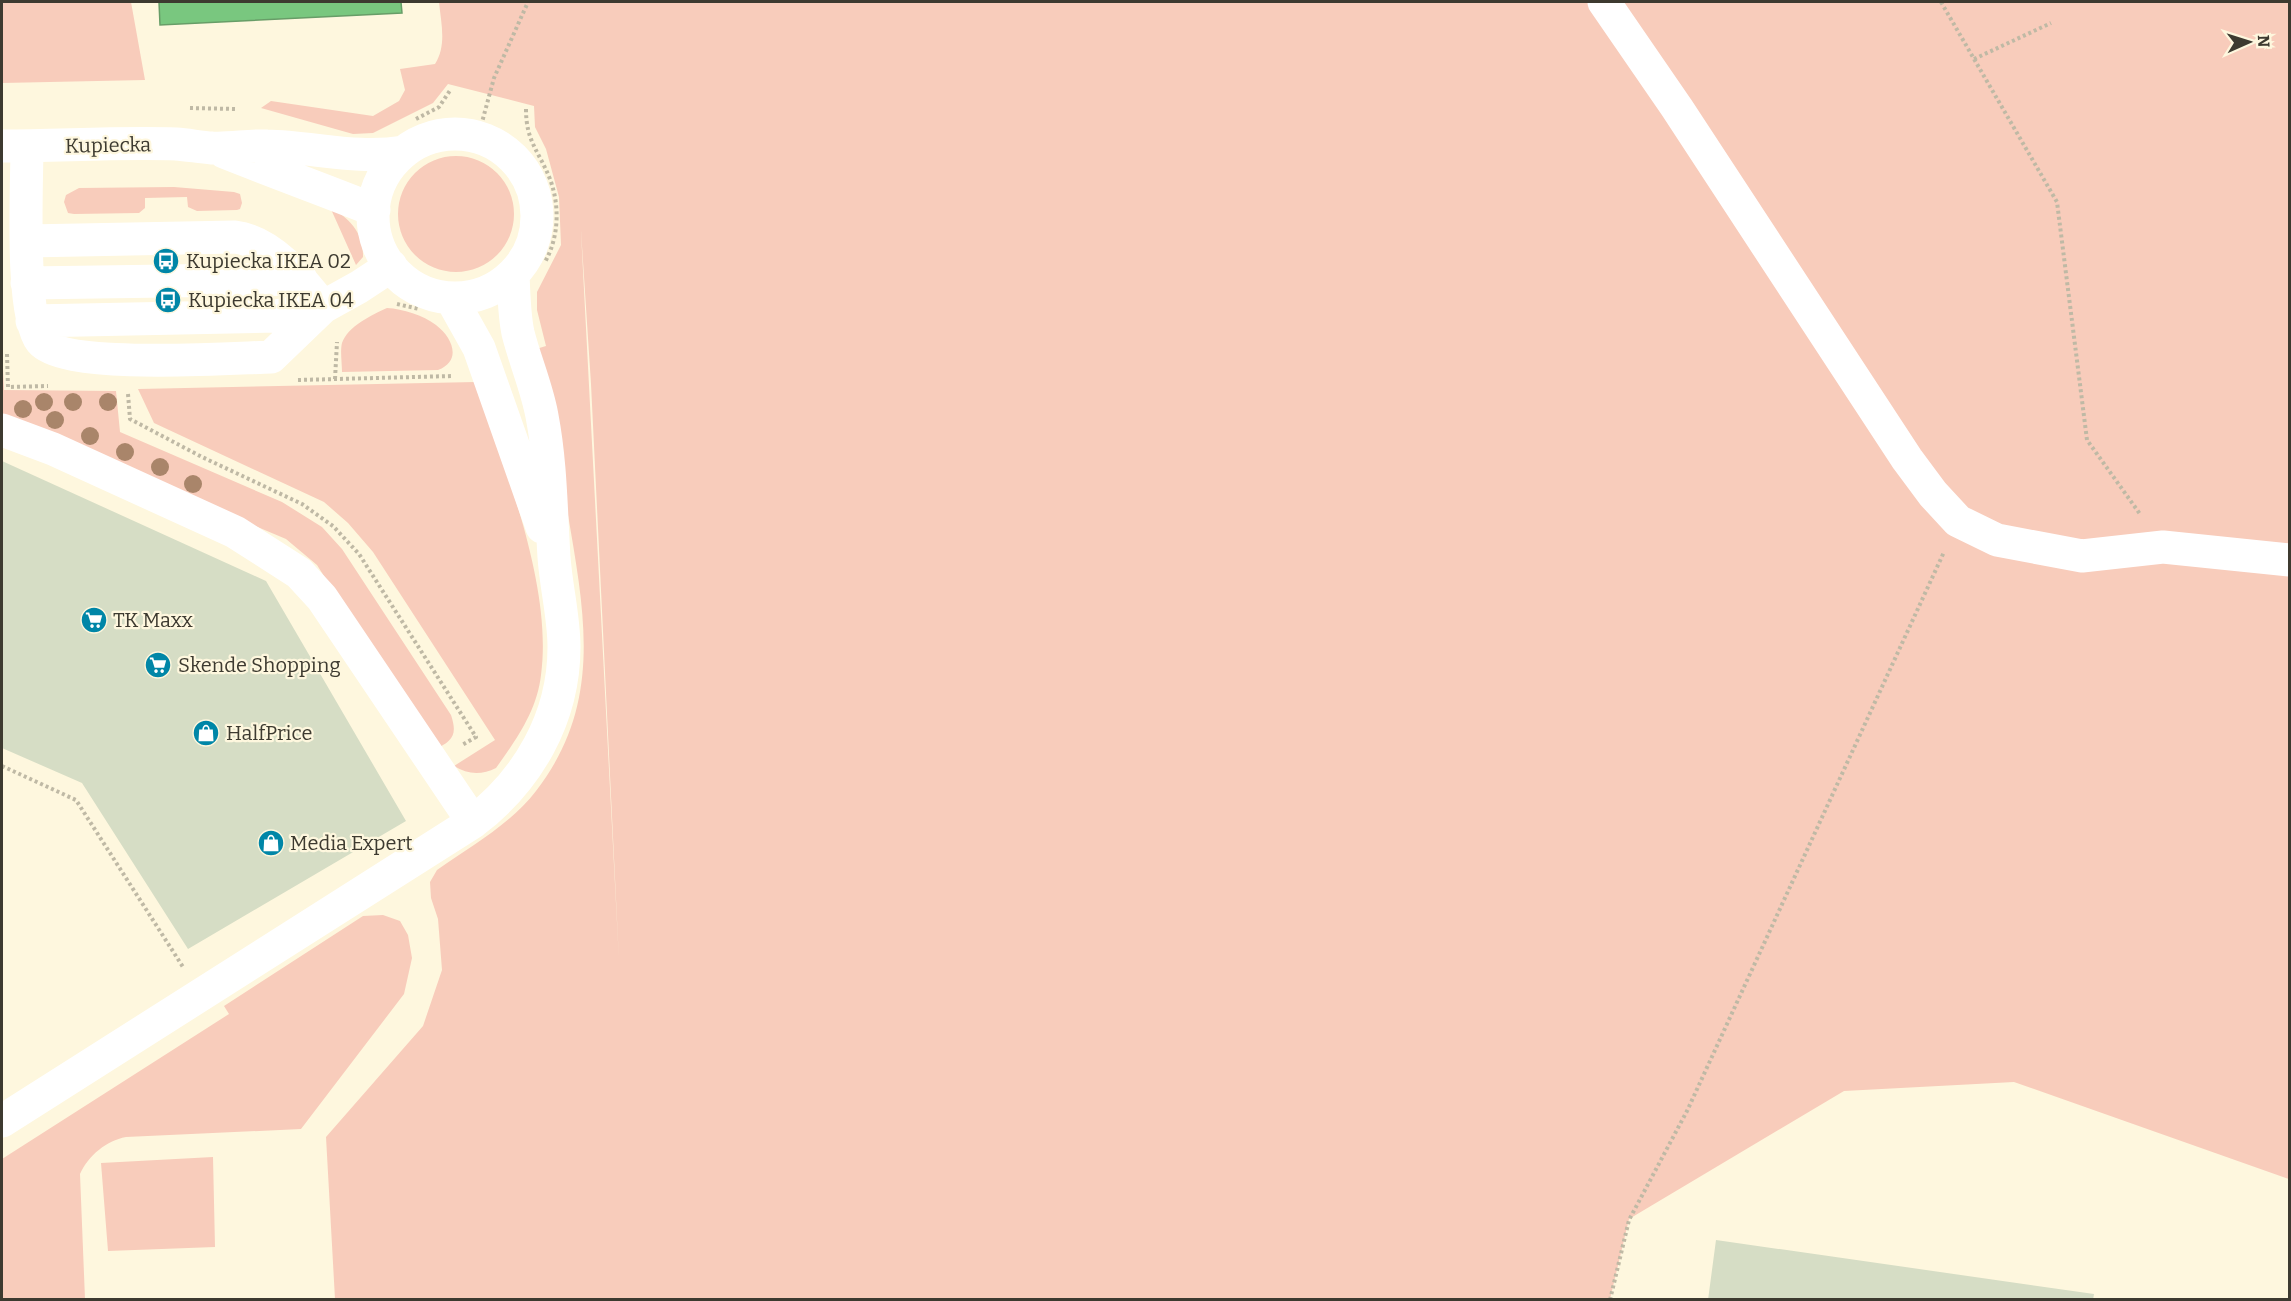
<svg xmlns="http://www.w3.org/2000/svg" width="2291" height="1301" viewBox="0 0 2291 1301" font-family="Bitter,serif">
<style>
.green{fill:#f8ccbb;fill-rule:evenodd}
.water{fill:#79c77f;stroke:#679d67;stroke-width:1.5}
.building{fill:#d6ddc5}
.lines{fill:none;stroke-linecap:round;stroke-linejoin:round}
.path{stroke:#bfb9a5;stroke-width:4;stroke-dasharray:3 3;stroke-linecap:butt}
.minor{stroke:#fff;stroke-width:33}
.tree{fill:#a9856a}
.labels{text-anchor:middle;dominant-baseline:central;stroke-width:4.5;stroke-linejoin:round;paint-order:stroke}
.street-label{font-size:20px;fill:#3d3a30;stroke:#fef7de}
.poi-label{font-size:20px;fill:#3d3a30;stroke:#fef7de;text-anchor:start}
</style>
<rect width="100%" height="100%" fill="#fef7de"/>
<!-- green -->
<path class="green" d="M2,2H131L145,80L2,83Z
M439,2H2289V1179L2014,1082L1844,1091L1629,1219L1610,1299H335L326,1137L423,1026L442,970L438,919L431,898L430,882L437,870C471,846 511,824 536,791C603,704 585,615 568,515C559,460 548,405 536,349L546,346L537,310V292L561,245L559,197L546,149L535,127L534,106L448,84L433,103L373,133L353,134L261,108L271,101L373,116L399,101L405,90L400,69L435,64C447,45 441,23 439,2ZM581,231L591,384L619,961L581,232Z
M398 214a58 58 0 1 1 116 0a58 58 0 1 1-116 0Z
M174,187L234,192L240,194L242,203L240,209L237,210L197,211L188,207L187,197L145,198V208L139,213L74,214L68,213L64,202L66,195L79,188Z
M330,207C349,218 364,233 363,257L356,265Z
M387,308C403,309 423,315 436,325C453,338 462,361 438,370L342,372C342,363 340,351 342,343C348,326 372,315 387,308Z
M2,346L4,390L116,391L120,432L282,502L322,527L342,549L451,715C458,736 452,741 434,750L317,565L286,539L2,419Z
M476,382C504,466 553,586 541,675C537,711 516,740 496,768C482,775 468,775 454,766L495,740L373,552L348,523L324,502L154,423L138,389Z
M383,915L400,921L408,935L412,958L404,994L301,1129L126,1137C106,1141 89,1155 80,1174L85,1299H2V1159L229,1014L224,1006L363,916Z
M213,1157L215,1247L108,1251L101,1163Z"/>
<!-- water -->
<path class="water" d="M159,2H401L402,13L160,25Z"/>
<!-- building -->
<path class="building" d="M2,461L266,581L406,821L188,949L82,783L2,748Z
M1716,1240L2094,1294L2093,1300H1708Z"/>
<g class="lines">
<!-- path -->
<path class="path" d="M1941,2L2057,202L2087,440L2140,514
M1974,59L2051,23
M190,108L237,109
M526,109C526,142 539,151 550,179C560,206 559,237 545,262
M416,119L439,107L451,89
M478,137L494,78L528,2
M397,304L419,309
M7,354L8,387L48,386
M335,379L337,342
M298,380L453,376
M128,394L130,419L202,457L302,504L333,526L359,554L476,737L462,745
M2,766L76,800L183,967
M1610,1300L1629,1220L1687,1111L1944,552"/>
<!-- minor -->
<path class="minor" d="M1604,2L1677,108L1907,459L1933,494L1958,521L1997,540L2082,556L2163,547L2290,560
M373 216a82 82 0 1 1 164 0a82 82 0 1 1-164 0Z
M2,146C60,146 118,142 176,144C188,145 200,147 212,148C231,149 249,145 267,146C314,147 357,160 404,152
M27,146C27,184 20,315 41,341C65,370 231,358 271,357L323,307
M224,152C274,172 324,190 374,210
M27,241L235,237C272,242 301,279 323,307
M27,283L301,279
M451,298L479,348L542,527
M32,321L276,316L323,307L359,287L391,266
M2,430L53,449L235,532L299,573L322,598L473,822
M2,1121L473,822C528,780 564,718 564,647C564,617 556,587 554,557C551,510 551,463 542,416C537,388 525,361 518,333C514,314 514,294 513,274"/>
</g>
<!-- trees -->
<g class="tree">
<circle cx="44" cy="402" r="9"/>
<circle cx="73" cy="402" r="9"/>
<circle cx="108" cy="402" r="9"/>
<circle cx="23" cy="409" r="9"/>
<circle cx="55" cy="420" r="9"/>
<circle cx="90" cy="436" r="9"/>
<circle cx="125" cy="452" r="9"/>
<circle cx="160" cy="467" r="9"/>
<circle cx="193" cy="484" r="9"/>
</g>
<!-- icons -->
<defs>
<symbol id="bus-disc" viewBox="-11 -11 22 22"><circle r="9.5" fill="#0086a7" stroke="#fef7de"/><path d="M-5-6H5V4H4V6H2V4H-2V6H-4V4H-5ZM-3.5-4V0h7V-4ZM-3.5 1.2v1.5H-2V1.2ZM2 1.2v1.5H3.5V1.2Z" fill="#fff"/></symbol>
<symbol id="supermarket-disc" viewBox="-11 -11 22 22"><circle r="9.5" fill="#0086a7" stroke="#fef7de"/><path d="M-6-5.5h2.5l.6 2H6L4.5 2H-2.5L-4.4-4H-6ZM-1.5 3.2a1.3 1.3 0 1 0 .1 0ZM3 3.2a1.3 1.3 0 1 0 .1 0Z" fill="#fff"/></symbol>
<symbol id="shop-disc" viewBox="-11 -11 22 22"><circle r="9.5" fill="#0086a7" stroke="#fef7de"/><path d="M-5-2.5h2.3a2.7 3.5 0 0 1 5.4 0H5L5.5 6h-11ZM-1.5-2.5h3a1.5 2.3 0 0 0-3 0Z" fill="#fff"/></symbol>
</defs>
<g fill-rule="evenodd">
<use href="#bus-disc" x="151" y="246" width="30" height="30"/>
<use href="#bus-disc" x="153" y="285" width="30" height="30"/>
<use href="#supermarket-disc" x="79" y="605" width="30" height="30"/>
<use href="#supermarket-disc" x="143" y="650" width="30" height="30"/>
<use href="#shop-disc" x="191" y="718" width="30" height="30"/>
<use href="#shop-disc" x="256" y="828" width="30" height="30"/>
</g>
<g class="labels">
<!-- street labels -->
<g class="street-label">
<text transform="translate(108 145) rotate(-1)">Kupiecka</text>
</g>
<!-- poi labels -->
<g class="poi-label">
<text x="186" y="261">Kupiecka IKEA 02</text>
<text x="188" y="300">Kupiecka IKEA 04</text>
<text x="113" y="620">TK Maxx</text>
<text x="178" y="665">Skende Shopping</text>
<text x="226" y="733">HalfPrice</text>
<text x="290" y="843">Media Expert</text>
</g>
</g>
<!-- border -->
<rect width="2291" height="1301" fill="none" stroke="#3d3a30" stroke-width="6"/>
<!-- north arrow -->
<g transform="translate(2249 42) rotate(87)" stroke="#fef7de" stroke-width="4.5" paint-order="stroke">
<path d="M0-4.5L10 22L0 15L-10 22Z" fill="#3d3a30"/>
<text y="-9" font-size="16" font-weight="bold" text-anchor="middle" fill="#3d3a30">N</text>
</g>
</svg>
